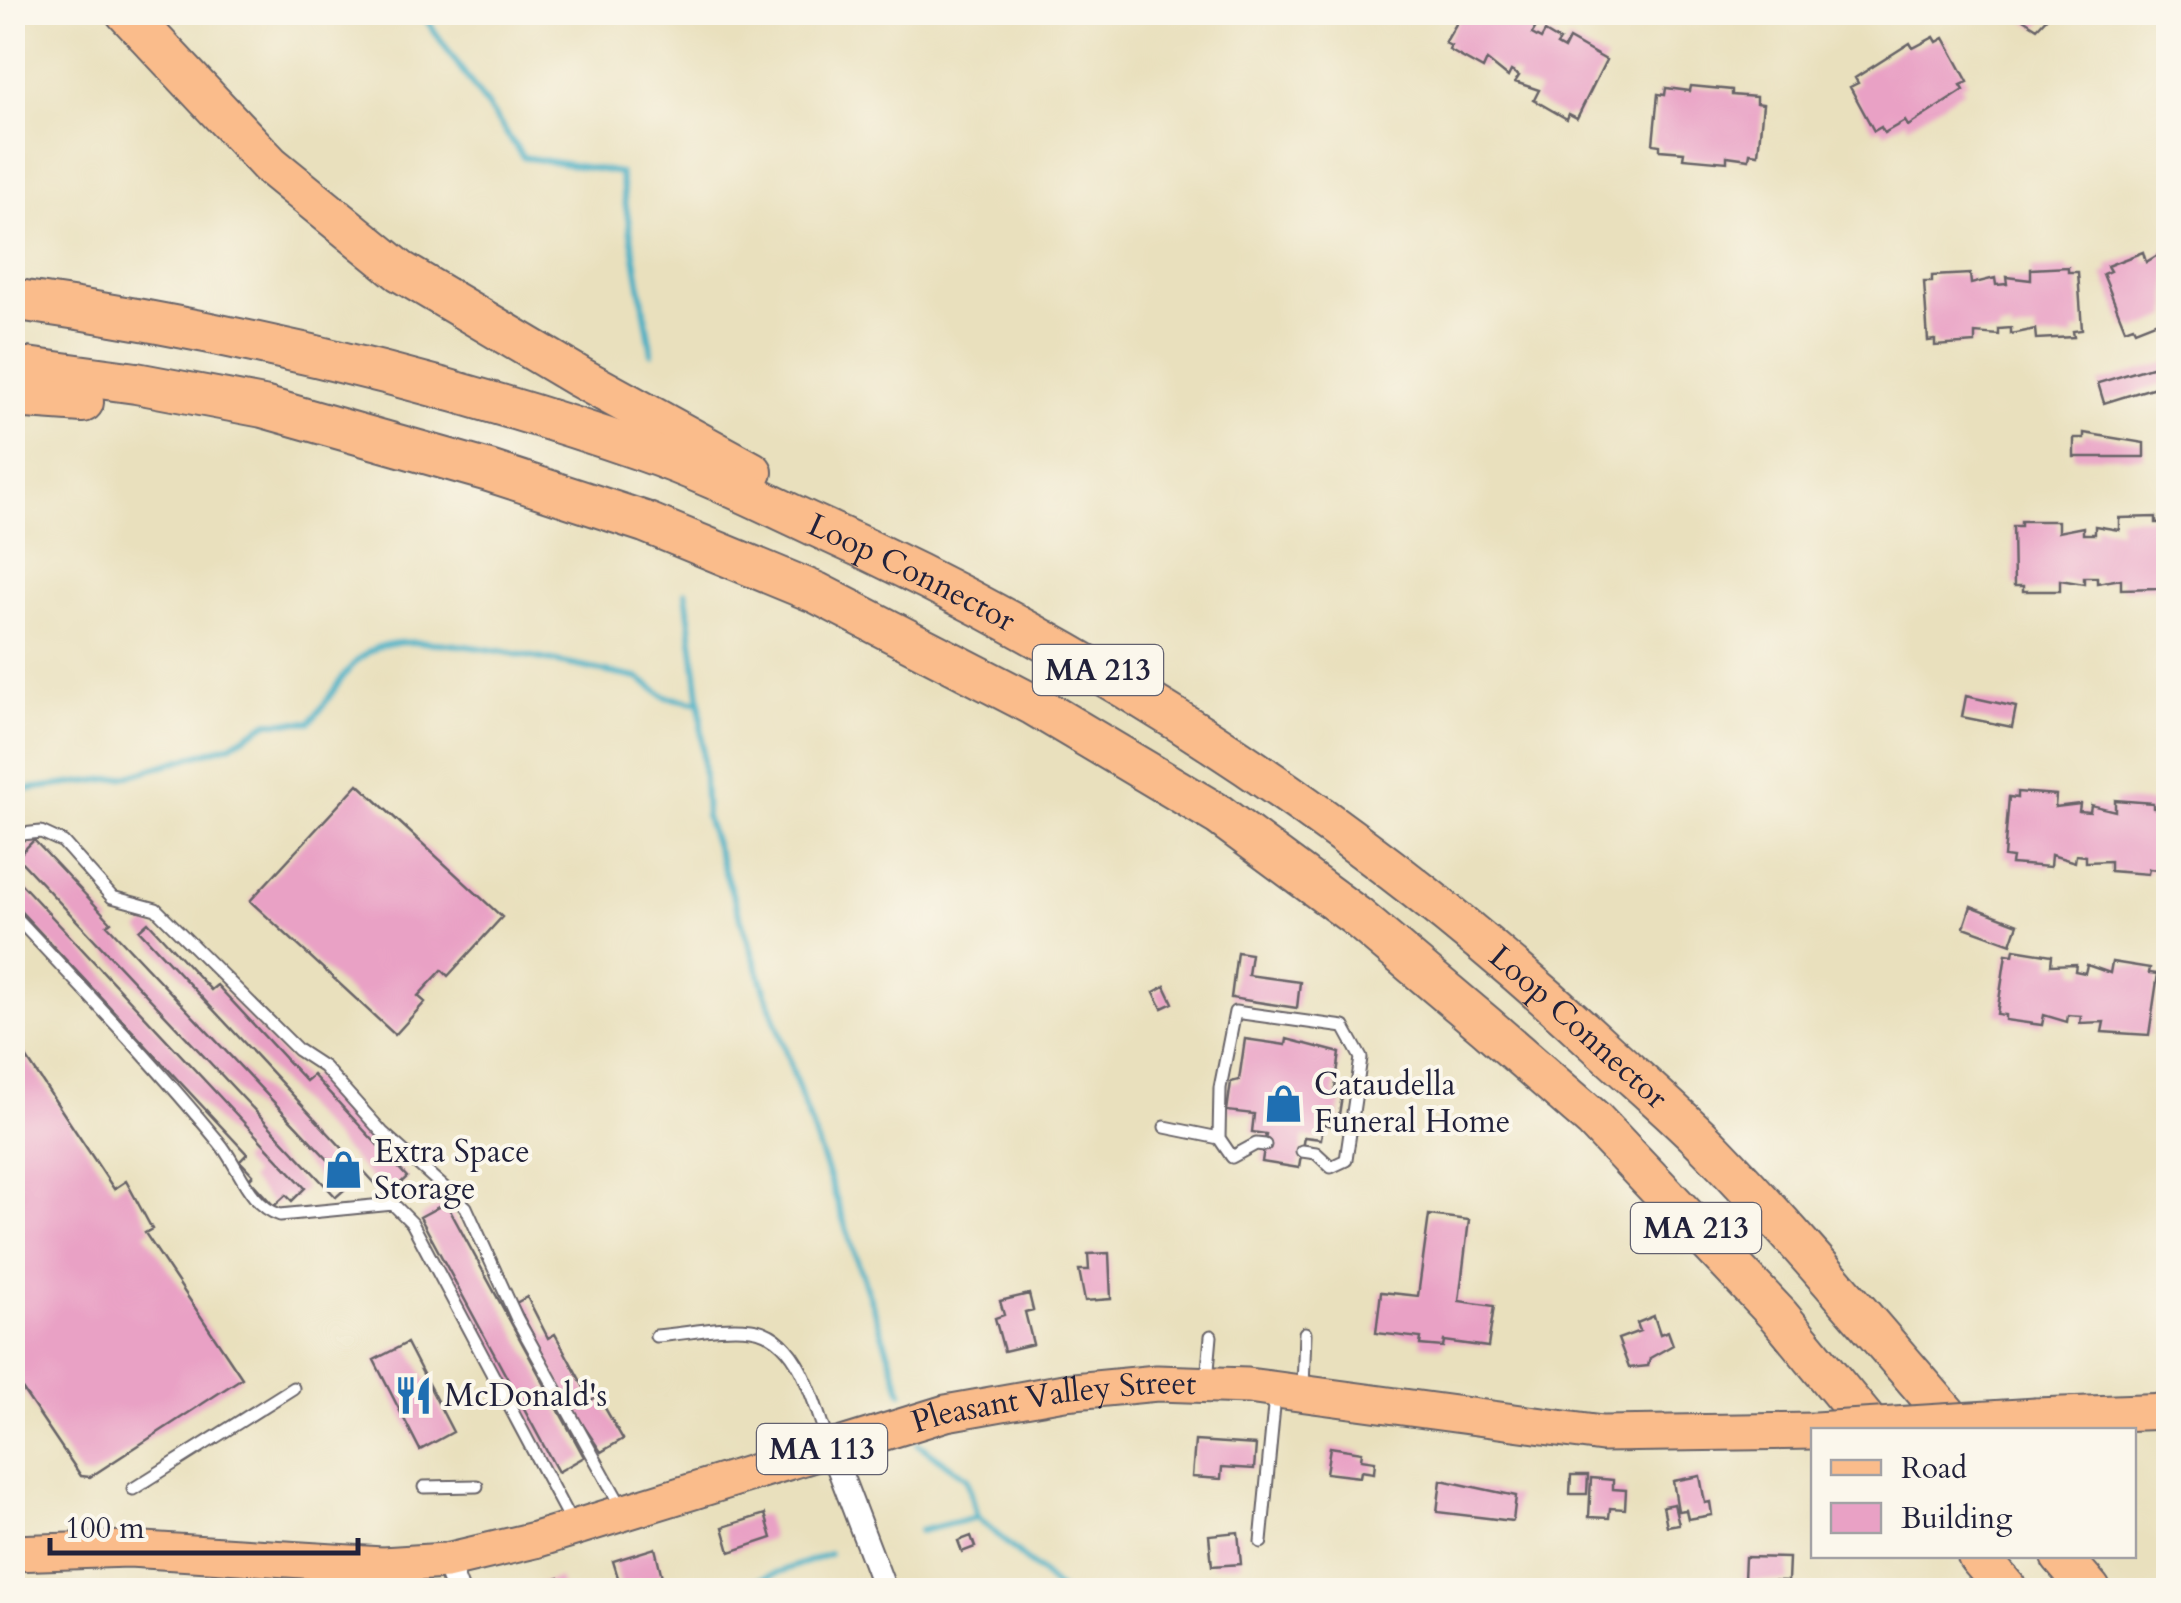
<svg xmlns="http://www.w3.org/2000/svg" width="2181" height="1603" viewBox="0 0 2181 1603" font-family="Cardo,serif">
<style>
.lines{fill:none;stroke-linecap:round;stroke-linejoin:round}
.stream{stroke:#44aec3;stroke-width:6}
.building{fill:#e9a1c5}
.lane-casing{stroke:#686468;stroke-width:15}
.street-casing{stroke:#686468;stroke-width:26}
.primary-casing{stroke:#686468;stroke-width:39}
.highway-casing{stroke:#686468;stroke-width:44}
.lane{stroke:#fff;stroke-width:11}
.street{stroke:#fff;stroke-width:22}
.primary{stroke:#fabc8b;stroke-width:35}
.highway{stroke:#fabc8b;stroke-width:40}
.primary-bridge-casing{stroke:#686468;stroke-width:39;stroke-linecap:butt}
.primary-bridge{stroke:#fabc8b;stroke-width:35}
.labels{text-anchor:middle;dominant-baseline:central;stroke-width:8;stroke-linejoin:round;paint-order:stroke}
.shield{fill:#fbf7ec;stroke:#636270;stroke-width:2.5}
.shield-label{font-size:30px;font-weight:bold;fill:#22223b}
.street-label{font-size:32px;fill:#22223b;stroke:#fbf7ec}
.poi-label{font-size:32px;fill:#22223b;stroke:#fbf7ec;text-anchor:start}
</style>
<rect width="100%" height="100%" fill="#fbf7ec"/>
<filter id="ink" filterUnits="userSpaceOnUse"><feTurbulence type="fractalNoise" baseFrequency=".01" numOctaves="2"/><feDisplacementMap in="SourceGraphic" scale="20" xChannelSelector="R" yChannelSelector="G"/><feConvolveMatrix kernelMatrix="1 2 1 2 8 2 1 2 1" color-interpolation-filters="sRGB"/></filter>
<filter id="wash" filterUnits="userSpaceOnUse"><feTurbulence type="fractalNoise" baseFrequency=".0048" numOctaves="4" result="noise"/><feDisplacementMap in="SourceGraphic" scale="40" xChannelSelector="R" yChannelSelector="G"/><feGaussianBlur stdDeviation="2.25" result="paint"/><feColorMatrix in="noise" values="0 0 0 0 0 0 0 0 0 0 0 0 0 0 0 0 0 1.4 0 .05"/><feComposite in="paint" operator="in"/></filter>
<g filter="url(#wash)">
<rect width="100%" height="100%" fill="#e9e0bd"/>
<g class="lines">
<!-- stream -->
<path class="stream" d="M421,12L523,157L620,173L652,353
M686,592L700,703L706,817L902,1392
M12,791L125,777L230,745L269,722H310C333,698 345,662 376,648C421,627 584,669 638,678L666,697L700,703
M918,1444L967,1478L977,1517
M920,1531L977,1517L1060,1590
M730,1590L829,1554"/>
</g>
<g id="blocks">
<!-- building -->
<path class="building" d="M1463,12H1516L1513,18L1536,27L1532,34L1541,39L1545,32L1560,41L1557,45L1564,49L1569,39L1606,60L1577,118L1569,114L1567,119L1534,100L1539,90L1515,82L1519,76L1511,71L1508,77L1487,60L1483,69L1449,50L1451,46L1445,43Z
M2012,12H2052L2037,28Z
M1934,37L1937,42L1944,38L1968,82L1961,85L1964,90L1908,126L1905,121L1884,133L1881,127L1874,131L1850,87L1858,83L1855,78L1910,43L1913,48Z
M1691,86L1732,90V95L1756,97V103L1763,104L1758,154L1750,153L1749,159L1727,156V162L1683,158L1684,152L1660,150V145L1653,144L1658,94L1665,95L1666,88L1690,91Z
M2168,249V317L2135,330L2133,326L2125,329L2103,274L2110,271L2107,266L2143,252L2146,262Z
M2068,267V272H2078L2082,330L2073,331L2074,337L2036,339L2035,329L2011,334V328L1999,329V335L1975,333V343L1935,346V340L1928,341L1924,282H1932V276L1970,274L1971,284L1995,278L1996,285L2007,284L2006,277L2031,280V269Z
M2168,362V383L2104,403L2098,383Z
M2084,433L2144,443V457H2074V438H2084Z
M2156,517V523H2165L2166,583H2159L2158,588L2121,589V579L2097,583V577H2084V584L2060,580V591H2023V586H2014L2013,526H2021V521H2058V532L2083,527V534H2095V526L2119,530V518Z
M1966,696L2016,707L2012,727L1962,717Z
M358,784L502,917L448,976L442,970L418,996L425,1002L395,1035L250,901Z
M2017,792L2056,795L2055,807L2080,804L2079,811L2090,812L2091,805L2115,811V800L2153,803V808L2162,809L2157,870L2149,869L2148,874L2110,871V861L2086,862V856L2076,855L2075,862L2051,855L2050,867L2011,864L2012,858L2004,857L2009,797L2017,798Z
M34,840L111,922L107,925L351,1184L336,1197L17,857Z
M12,874L305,1188L292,1201L286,1195L274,1206L249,1179L253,1175L240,1161L247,1154L12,902Z
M1971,906L2018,924L2011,944L1964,927Z
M148,922L211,990L217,985L306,1081L313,1075L407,1177L387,1196L139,930Z
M2014,949L2052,955L2051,965L2076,964L2075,971L2085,973L2087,965L2110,973L2112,962L2150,968L2149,973L2158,974L2149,1035L2102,1032L2104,1022L2080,1023L2081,1016L2068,1015L2067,1022L2044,1015L2042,1025L2005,1020V1015L1997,1014L2006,954L2013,955Z
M1237,952L1251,954L1248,975L1300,982L1297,1008L1231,998Z
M1165,986L1173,1003L1162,1008L1154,992Z
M12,1036L114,1189L126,1181L152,1229L145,1233L242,1378L90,1477L81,1476L12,1374Z
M1245,1039L1286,1045L1287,1039L1340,1053L1334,1095L1342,1096L1337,1127L1323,1124L1321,1139L1304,1137L1299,1168L1262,1162L1266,1134L1252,1132L1254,1114L1227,1111L1231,1082L1239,1080Z
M446,1203L584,1457L558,1472L420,1217Z
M1429,1215L1469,1220L1459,1301L1494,1306L1488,1347L1444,1341L1443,1347L1420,1345L1421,1338L1376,1333L1381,1292L1418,1296Z
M1109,1253L1111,1299L1085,1301L1079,1270H1089L1088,1254Z
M1029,1294L1033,1310L1025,1312L1033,1344L1004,1351L995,1318L1004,1315L1000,1301Z
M527,1297L548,1338L555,1334L591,1400L598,1396L623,1439L601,1452L573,1410L516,1303Z
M1654,1316L1660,1334L1668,1331L1673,1345L1650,1358L1648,1366L1629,1368L1618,1339L1640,1331L1637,1323Z
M407,1343L453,1432L420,1450L374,1360Z
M1195,1441L1256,1445L1254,1469L1222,1467L1221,1479L1192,1477Z
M1330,1447L1362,1452L1361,1459L1375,1461L1374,1473L1361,1471L1360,1477L1326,1473Z
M1571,1475H1588L1587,1494H1570Z
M1700,1476L1705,1503L1710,1502L1712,1515L1688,1519L1686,1510L1678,1511L1673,1481Z
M1591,1478L1613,1480V1489L1626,1490L1625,1509L1610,1508L1609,1518L1589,1517Z
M1441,1480L1516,1496L1513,1521L1437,1512Z
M1674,1504L1679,1524L1667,1526L1663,1506Z
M765,1514L772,1538L730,1552L723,1527Z
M1238,1532L1241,1564L1212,1566L1209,1535Z
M971,1536L975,1547L962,1552L958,1541Z
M655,1548L664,1585L643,1590L640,1581L621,1587L613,1561Z
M1745,1557L1789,1558L1788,1581L1744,1580Z
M559,1578L563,1590H520Z"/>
</g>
</g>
<g filter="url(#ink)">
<use href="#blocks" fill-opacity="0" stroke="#686468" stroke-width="2.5"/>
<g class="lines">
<defs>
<path id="lane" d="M12,835L41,832L63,842L112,897L156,909L298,1050L324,1067L382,1132L466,1207L517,1319L621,1506
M12,913C82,988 153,1062 218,1141C239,1165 247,1204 280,1215L393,1204L412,1223L572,1524
M1165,1127L1219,1138L1220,1088L1235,1012L1344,1027L1361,1058L1346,1160L1331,1167L1316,1153L1302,1151
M1219,1138L1232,1157L1256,1144L1265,1145
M656,1336C685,1334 722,1325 751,1329C800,1335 814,1405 828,1442
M1207,1381L1211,1336
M1303,1388L1305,1333
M424,1487L477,1486
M133,1489L293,1388
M1261,1542L1275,1396"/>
<path id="street" d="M830,1446L885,1590
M446,1561L457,1590"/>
<g id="primary">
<path d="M2036,1416L2168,1411"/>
<path id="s1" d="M12,1553L129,1549L382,1565L446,1561L535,1540L946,1413L1064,1392L1157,1383L1248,1386L1602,1434L1814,1431"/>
</g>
<g id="highway">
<path d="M126,12L270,165L400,271L579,377L752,472"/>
<path id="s2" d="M12,299C229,330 437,379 644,451C702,471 758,499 814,525C1106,656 1369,831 1603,1049C1640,1083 1679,1116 1714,1152C1800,1241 1879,1337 1960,1430"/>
<path d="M12,366L136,383L263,407L489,471L645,522L817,593L1034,705L1219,815L1357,917L1485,1025L1594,1120L1779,1316L1873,1430"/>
<path d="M12,397L83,402"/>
<path d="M1978,1556L2007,1590"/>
<path d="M2061,1556L2090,1590"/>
</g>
</defs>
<!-- lane casing -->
<use href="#lane" class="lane-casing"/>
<!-- street casing -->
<use href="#street" class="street-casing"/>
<!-- primary casing -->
<use href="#primary" class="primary-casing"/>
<!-- highway casing -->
<use href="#highway" class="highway-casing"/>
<!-- lane -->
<use href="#lane" class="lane"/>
<!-- street -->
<use href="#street" class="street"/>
<!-- primary -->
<use href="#primary" class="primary"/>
<!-- highway -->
<use href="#highway" class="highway"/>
<defs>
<path id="primary-bridge" d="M1815,1430L2036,1416"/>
</defs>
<!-- primary-bridge casing -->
<use href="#primary-bridge" class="primary-bridge-casing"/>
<!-- primary-bridge -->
<use href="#primary-bridge" class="primary-bridge"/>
</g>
</g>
<!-- icons -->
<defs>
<symbol id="shop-bare" viewBox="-9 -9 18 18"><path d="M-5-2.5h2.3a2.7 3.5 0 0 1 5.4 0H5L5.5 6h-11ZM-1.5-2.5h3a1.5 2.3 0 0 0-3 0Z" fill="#1f6fb2" stroke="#fbf7ec" stroke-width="2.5" paint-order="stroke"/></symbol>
<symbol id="restaurant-bare" viewBox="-9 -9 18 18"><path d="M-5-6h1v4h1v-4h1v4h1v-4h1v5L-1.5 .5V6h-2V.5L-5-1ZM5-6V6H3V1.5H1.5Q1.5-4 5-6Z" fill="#1f6fb2" stroke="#fbf7ec" stroke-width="2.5" paint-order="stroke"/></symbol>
</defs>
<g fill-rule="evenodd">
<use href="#shop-bare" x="1256" y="1076" width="55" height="55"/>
<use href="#shop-bare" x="316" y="1142" width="55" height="55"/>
<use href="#restaurant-bare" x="386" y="1368" width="55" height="55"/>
</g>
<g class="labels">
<!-- shield labels -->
<g class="shield">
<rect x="1033" y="645" width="130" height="50" rx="8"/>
<rect x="1631" y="1203" width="130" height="50" rx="8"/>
<rect x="757" y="1424" width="130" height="50" rx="8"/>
</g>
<g class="shield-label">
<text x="1098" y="670">MA 213</text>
<text x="1696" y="1228">MA 213</text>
<text x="822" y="1449">MA 113</text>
</g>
<!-- street labels -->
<g class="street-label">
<text stroke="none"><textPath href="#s2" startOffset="945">Loop Connector</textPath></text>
<text stroke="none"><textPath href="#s2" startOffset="1755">Loop Connector</textPath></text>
<text stroke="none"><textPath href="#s1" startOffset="1065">Pleasant Valley Street</textPath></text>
</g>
<!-- poi labels -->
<g class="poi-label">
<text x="1314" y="1085">Cataudella<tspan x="1314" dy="37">Funeral Home</tspan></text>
<text x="374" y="1152">Extra Space<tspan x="374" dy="37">Storage</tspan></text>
<text x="444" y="1396">McDonald's</text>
</g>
</g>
<!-- margin -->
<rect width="2181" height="1603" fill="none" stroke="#fbf7ec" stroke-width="50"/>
<!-- legend -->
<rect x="1811" y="1428" width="325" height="130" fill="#fbf7ec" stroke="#a4a2a5" stroke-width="2.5"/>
<rect x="1831" y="1460" width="50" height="15" fill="#fabc8b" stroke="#a4a2a5" stroke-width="2.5"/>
<text x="1901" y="1478" font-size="30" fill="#22223b">Road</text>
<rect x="1831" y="1503" width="50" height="30" fill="#e9a1c5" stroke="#a4a2a5" stroke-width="2.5"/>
<text x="1901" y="1528" font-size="30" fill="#22223b">Building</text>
<!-- scale -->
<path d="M50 1538v15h308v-15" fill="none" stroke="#22223b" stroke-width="5"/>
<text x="65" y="1538" font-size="30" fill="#22223b" stroke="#fbf7ec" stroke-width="8" paint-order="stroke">100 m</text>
</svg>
